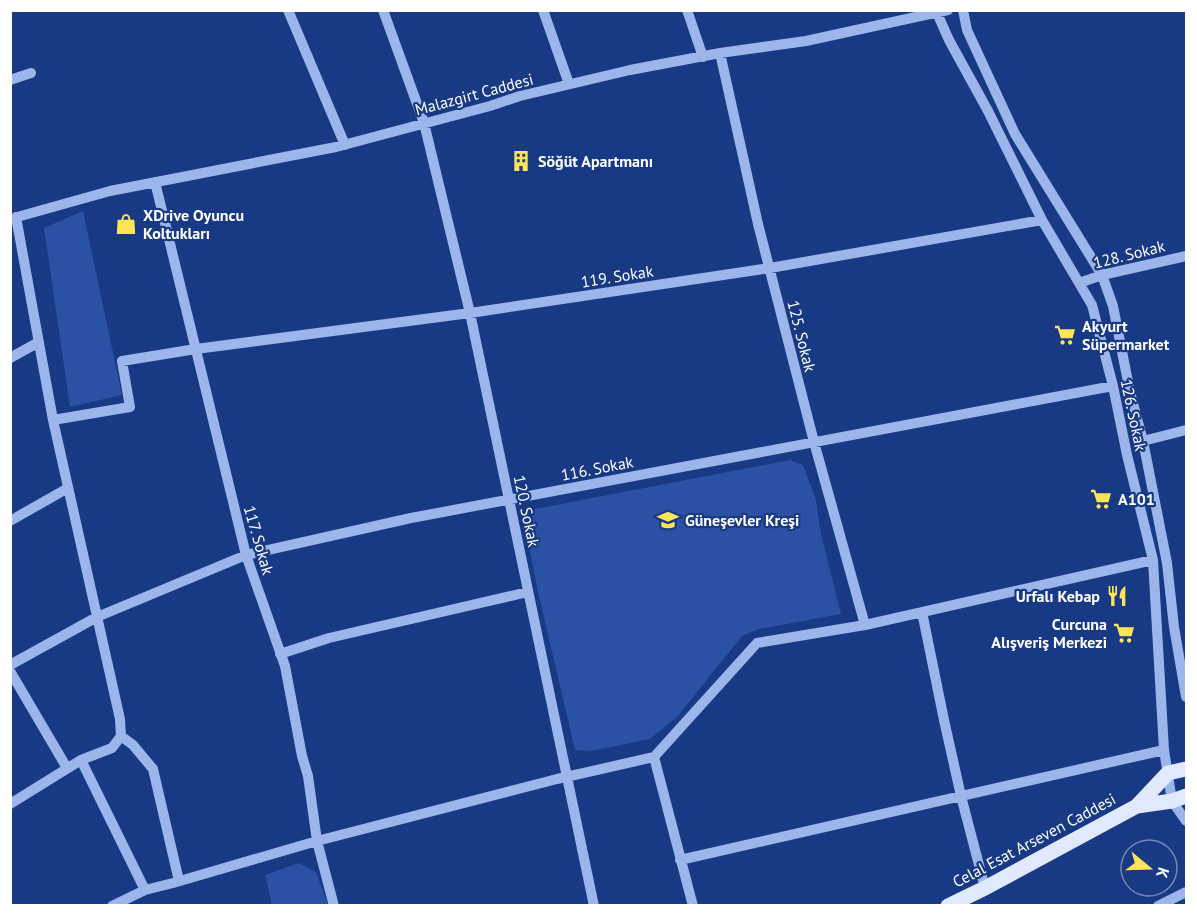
<svg xmlns="http://www.w3.org/2000/svg" width="1197" height="916" viewBox="0 0 1197 916" font-family="'PT Sans',sans-serif">
<style>
.green{fill:#2a51a3}
.lines{fill:none;stroke-linecap:round;stroke-linejoin:round}
.minor{stroke:#9cb6ec;stroke-width:10}
.major{stroke:#e1e9ff;stroke-width:15}
.labels{text-anchor:middle;dominant-baseline:central;stroke-width:4.5;stroke-linejoin:round;paint-order:stroke}
.street-label{font-size:16px;fill:#fff;stroke:#183984}
.poi-label{font-size:16px;font-weight:bold;fill:#fff;stroke:#183984;text-anchor:start}
</style>
<rect width="100%" height="100%" fill="#183984"/>
<!-- green -->
<path class="green" d="M83,211L122,395L70,407L44,228Z
M790,460L803,465L816,500L821,534L841,614L759,629L742,636L677,717L650,739L591,751L575,750L538,592L524,521L535,509Z
M299,863L316,872L328,905H272L265,875Z"/>
<g class="lines">
<!-- minor -->
<path class="minor" d="M288,10L345,145
M383,10L424,123L470,313L594,906
M543,10L569,84
M687,10L703,57
M963,10L967,30L1015,134L1102,275L1113,306L1130,392L1143,441L1167,563L1174,627L1186,697
M937,13L949,40L988,111L1042,220L1092,305L1113,386L1127,455L1153,560L1164,750L1172,801L1186,821
M720,53L758,224L814,442L865,625
M10,80L31,73
M155,182L246,555L285,666L302,756L308,776L317,841L334,906
M10,219L110,191L336,147L490,106L520,96L630,70L720,53L806,41L948,10
M1079,283L1102,275L1186,256
M10,358L39,342
M53,420L130,407L122,361L196,349L470,313L770,268L1042,220
M1143,441L1186,430
M10,521L68,488
M922,612L944,720L961,796L985,888
M280,654L329,638L528,592
M10,665L97,617L246,555L411,518L1113,386
M10,671L67,768
M121,736L133,745L153,769L179,881
M654,757L693,906
M81,760L145,890
M10,804L81,760L112,748L121,736L120,719L53,420L16,217
M680,860L1164,750
M112,906L145,890L173,883L317,841L557,779L654,757L757,643L865,625L1153,560
M1158,906L1186,892"/>
<!-- major -->
<path class="major" d="M1137,806L1172,801L1186,796
M948,906L985,888L1137,806L1168,773L1186,769"/>
</g>
<!-- icons -->
<defs>
<symbol id="building-bare" viewBox="-9 -9 18 18"><path d="M-4-6H4V6H1V3H-1V6H-4ZM-2.5-4.3h1.7v1.8h-1.7ZM.8-4.3h1.7v1.8H.8ZM-2.5-1h1.7V.8h-1.7ZM.8-1h1.7V.8H.8Z" fill="#ffe457" stroke="#183984" stroke-width="2.5" paint-order="stroke"/></symbol>
<symbol id="shop-bare" viewBox="-9 -9 18 18"><path d="M-5-2.5h2.3a2.7 3.5 0 0 1 5.4 0H5L5.5 6h-11ZM-1.5-2.5h3a1.5 2.3 0 0 0-3 0Z" fill="#ffe457" stroke="#183984" stroke-width="2.5" paint-order="stroke"/></symbol>
<symbol id="supermarket-bare" viewBox="-9 -9 18 18"><path d="M-6-5.5h2.5l.6 2H6L4.5 2H-2.5L-4.4-4H-6ZM-1.5 3.2a1.3 1.3 0 1 0 .1 0ZM3 3.2a1.3 1.3 0 1 0 .1 0Z" fill="#ffe457" stroke="#183984" stroke-width="2.5" paint-order="stroke"/></symbol>
<symbol id="school-bare" viewBox="-9 -9 18 18"><path d="M0-5L7-2L0 1L-7-2ZM-4 1L0 2.5L4 1V4Q0 6-4 4Z" fill="#ffe457" stroke="#183984" stroke-width="2.5" paint-order="stroke"/></symbol>
<symbol id="restaurant-bare" viewBox="-9 -9 18 18"><path d="M-5-6h1v4h1v-4h1v4h1v-4h1v5L-1.5 .5V6h-2V.5L-5-1ZM5-6V6H3V1.5H1.5Q1.5-4 5-6Z" fill="#ffe457" stroke="#183984" stroke-width="2.5" paint-order="stroke"/></symbol>
</defs>
<g fill-rule="evenodd">
<use href="#building-bare" x="506" y="146" width="30" height="30"/>
<use href="#shop-bare" x="111" y="209" width="30" height="30"/>
<use href="#supermarket-bare" x="1050" y="320" width="30" height="30"/>
<use href="#supermarket-bare" x="1086" y="484" width="30" height="30"/>
<use href="#school-bare" x="653" y="505" width="30" height="30"/>
<use href="#restaurant-bare" x="1102" y="581" width="30" height="30"/>
<use href="#supermarket-bare" x="1109" y="618" width="30" height="30"/>
</g>
<g class="labels">
<!-- street labels -->
<g class="street-label">
<text transform="translate(474 94) rotate(-15)">Malazgirt Caddesi</text>
<text transform="translate(1129 254) rotate(-14)">128. Sokak</text>
<text transform="translate(617 276) rotate(-9)">119. Sokak</text>
<text transform="translate(802 336) rotate(76)">125. Sokak</text>
<text transform="translate(1134 415) rotate(78)">126. Sokak</text>
<text transform="translate(597 468) rotate(-11)">116. Sokak</text>
<text transform="translate(527 511) rotate(78)">120. Sokak</text>
<text transform="translate(259 540) rotate(74)">117. Sokak</text>
<text transform="translate(1034 840) rotate(-28)">Celal Esat Arseven Caddesi</text>
</g>
<!-- poi labels -->
<g class="poi-label">
<text x="538" y="161">Söğüt Apartmanı</text>
<text x="143" y="215">XDrive Oyuncu<tspan x="143" dy="18">Koltukları</tspan></text>
<text x="1082" y="326">Akyurt<tspan x="1082" dy="18">Süpermarket</tspan></text>
<text x="1118" y="499">A101</text>
<text x="685" y="520">Güneşevler Kreşi</text>
<text x="1100" y="596" text-anchor="end">Urfalı Kebap</text>
<text x="1107" y="624" text-anchor="end">Curcuna<tspan x="1107" dy="18">Alışveriş Merkezi</tspan></text>
</g>
</g>
<!-- border -->
<rect width="1197" height="916" fill="none" stroke="#ffffff" stroke-width="24"/>
<!-- north arrow -->
<g transform="translate(1149 868) rotate(109)"><circle r="28" fill="#183984" stroke="#7488b5" stroke-width="1.5"/>
<path d="M0-4.5L10 22L0 15L-10 22Z" fill="#ffe457"/>
<text y="-9" font-size="16" font-weight="bold" text-anchor="middle" fill="#ffffff">K</text>
</g>
</svg>
